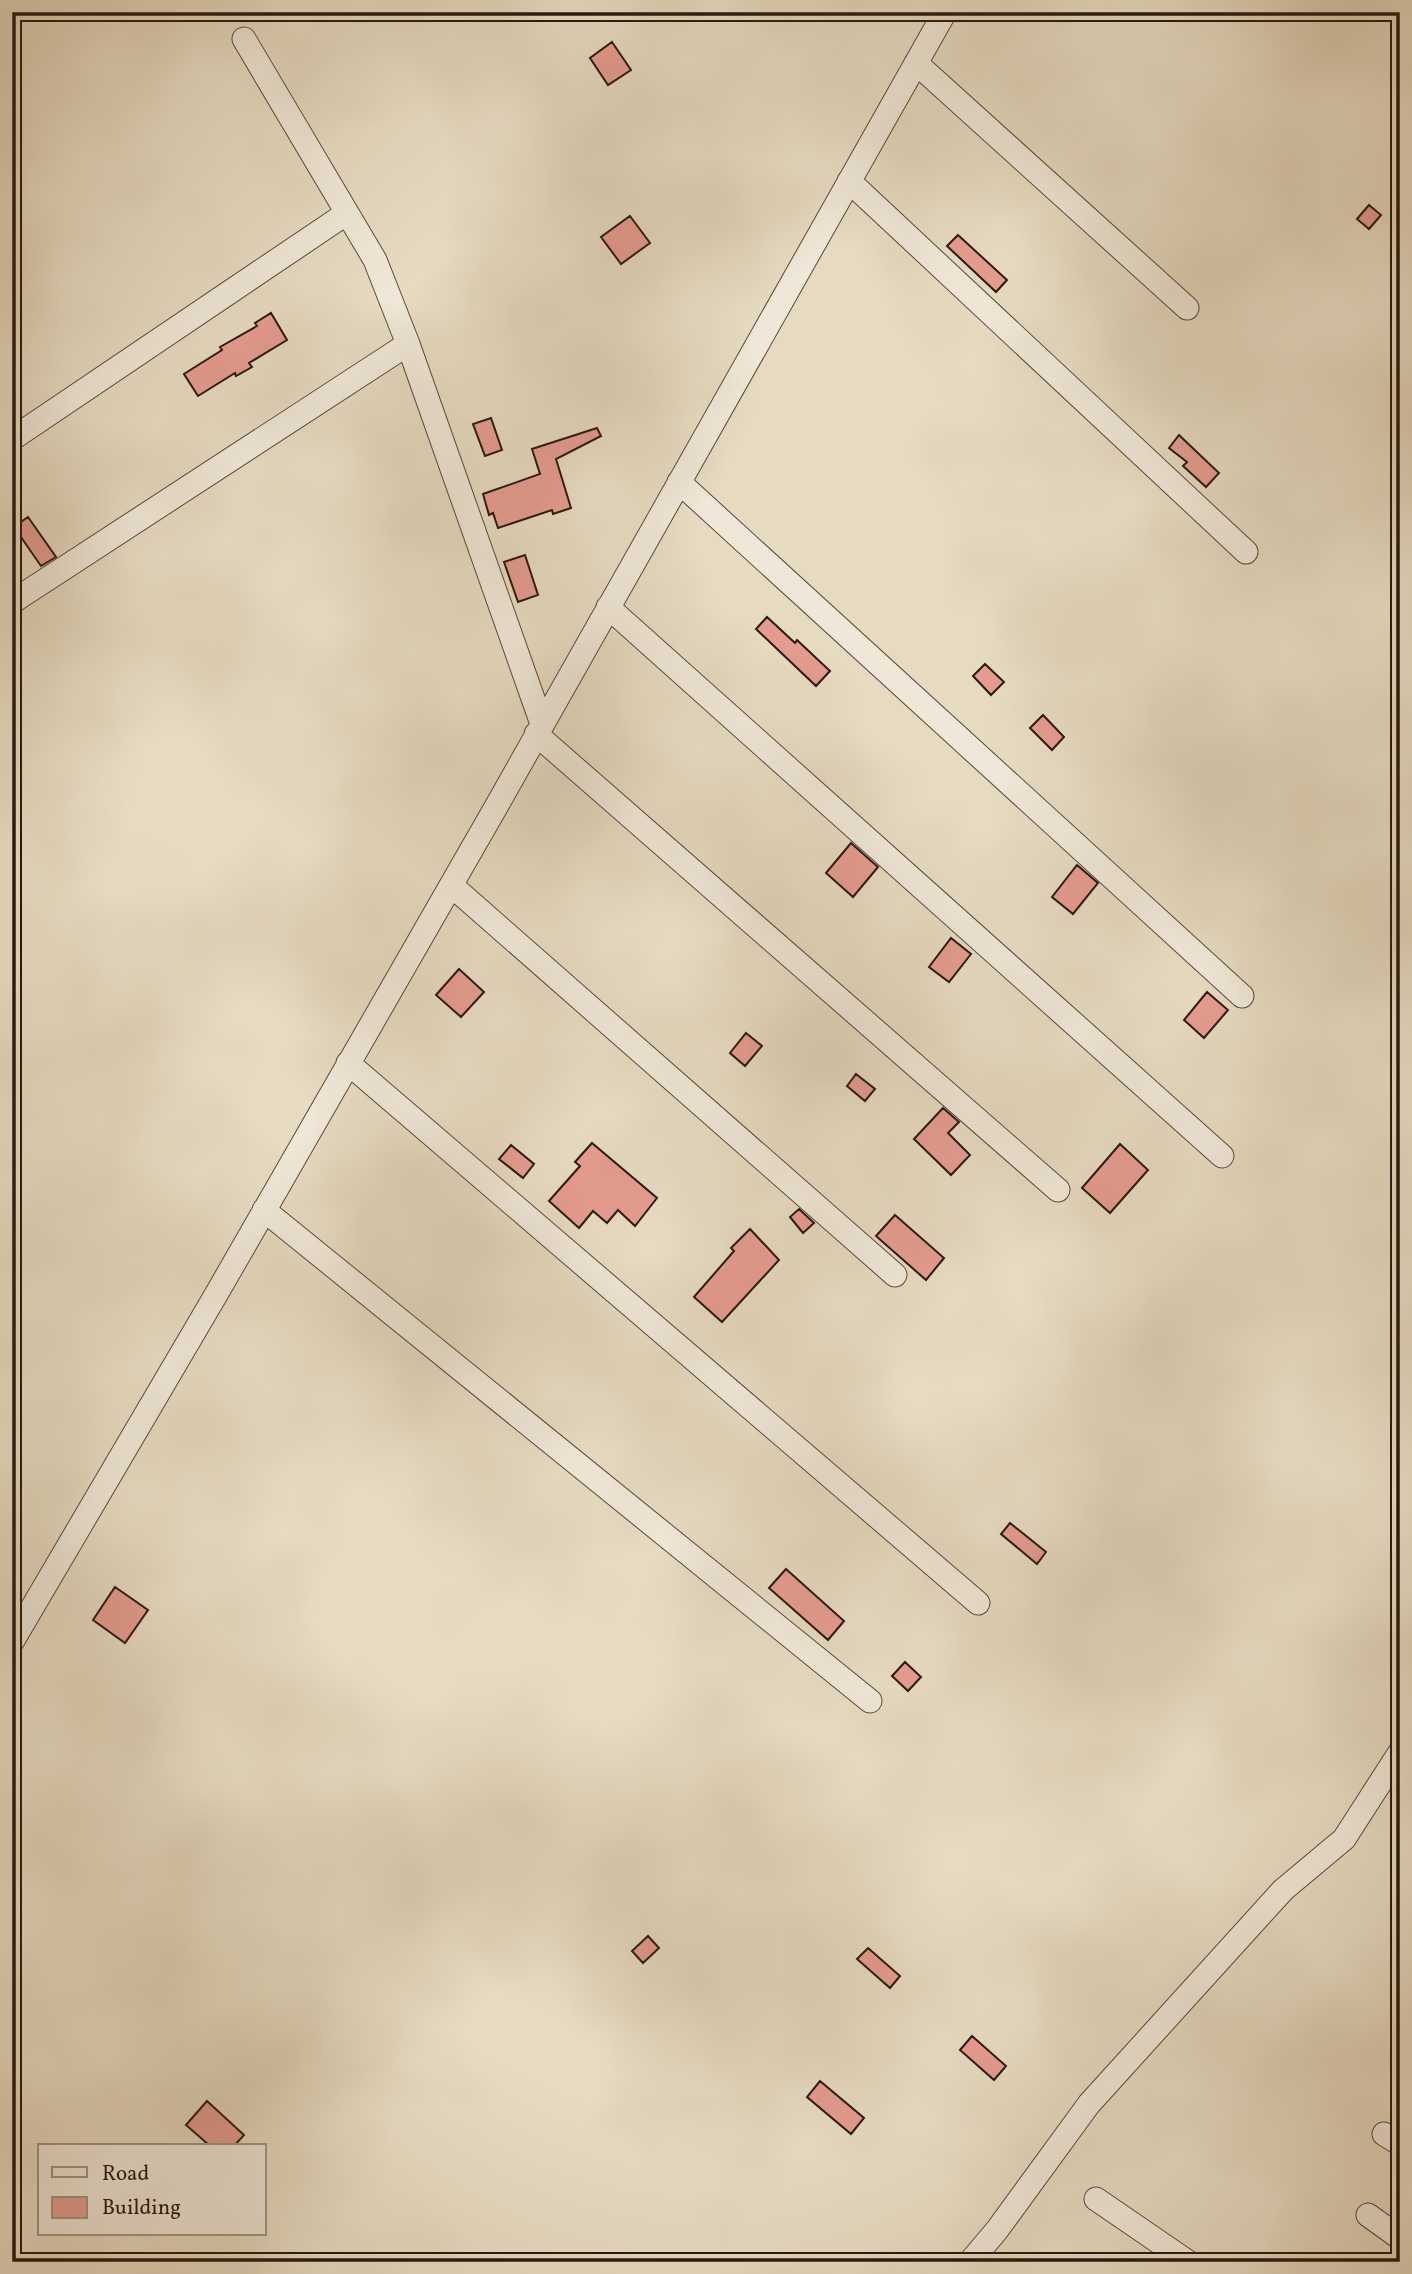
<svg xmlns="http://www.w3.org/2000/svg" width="1412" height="2274" viewBox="0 0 1412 2274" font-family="Vollkorn,serif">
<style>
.building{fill:#e59c90;stroke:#2b180f;stroke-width:2}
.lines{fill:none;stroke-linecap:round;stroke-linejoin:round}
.minor-casing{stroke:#5a483c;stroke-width:25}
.minor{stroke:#efe7d7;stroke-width:23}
</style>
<rect width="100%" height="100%" fill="#e6dac1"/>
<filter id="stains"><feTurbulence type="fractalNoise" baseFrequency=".00286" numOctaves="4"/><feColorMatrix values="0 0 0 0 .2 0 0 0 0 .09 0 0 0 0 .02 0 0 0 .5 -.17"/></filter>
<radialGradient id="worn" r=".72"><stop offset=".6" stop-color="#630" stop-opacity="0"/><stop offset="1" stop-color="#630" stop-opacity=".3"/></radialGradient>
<!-- building -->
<path class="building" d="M612,42L631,70L608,85L590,58Z
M1369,205L1381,215L1369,229L1357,219Z
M630,216L650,243L621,264L601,237Z
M958,235L1007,280L996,292L947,246Z
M271,313L287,340L249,363L252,367L236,376L235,373L198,396L184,374L222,350L220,347L257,326L255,323Z
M491,418L502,450L485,456L473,424Z
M597,428L601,436L556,459L571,508L553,514L552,510L498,528L493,513L489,515L483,494L540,474L532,449Z
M1179,435L1219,473L1206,487L1183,466L1187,462L1169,448Z
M28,517L56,557L41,566L14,527Z
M525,555L538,595L518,602L504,562Z
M767,617L795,643L797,640L830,671L816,686L756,629Z
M985,664L1004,682L991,695L973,676Z
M1043,715L1064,737L1052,750L1030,728Z
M851,843L878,867L853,897L826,873Z
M1077,865L1098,883L1073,914L1052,897Z
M951,938L971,954L949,982L929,967Z
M459,969L484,992L461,1017L436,995Z
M1207,992L1228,1010L1204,1038L1184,1020Z
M746,1033L762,1046L745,1066L730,1053Z
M856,1074L875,1089L865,1101L847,1086Z
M943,1108L959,1122L948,1133L970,1155L951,1175L914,1139Z
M592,1143L657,1198L635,1226L618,1210L607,1223L593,1211L579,1228L549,1201L580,1166L575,1162Z
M1120,1144L1148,1170L1110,1213L1082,1188Z
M511,1145L534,1164L523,1178L499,1159Z
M799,1209L814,1223L803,1233L790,1217Z
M895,1215L944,1258L926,1280L876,1236Z
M750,1229L779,1260L722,1322L694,1297L734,1251L731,1248Z
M1010,1523L1046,1552L1037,1564L1001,1534Z
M786,1569L844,1621L828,1640L769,1588Z
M115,1587L148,1610L125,1643L93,1620Z
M905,1662L921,1677L908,1691L892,1676Z
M648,1936L659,1948L643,1963L632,1951Z
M868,1948L900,1976L890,1988L857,1959Z
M972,2036L1006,2066L994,2080L960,2050Z
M820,2081L864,2118L851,2134L807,2097Z
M207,2101L244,2135L234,2146H210L186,2125Z"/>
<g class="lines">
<defs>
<path id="minor" d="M244,39L375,260L408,344L542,724
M916,63L1187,308
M849,181L1246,552
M12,439L347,213
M679,482L1242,996
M12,602L408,344
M608,607L1222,1156
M536,734L1058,1190
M451,885L895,1275
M348,1063L978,1603
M264,1210L870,1701
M12,1642L217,1293L496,807L945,12
M1384,2134L1400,2144
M1096,2199L1188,2262
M1368,2215L1400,2238
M970,2262L997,2230L1089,2104L1283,1890L1344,1839L1400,1752"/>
</defs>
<!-- minor casing -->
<use href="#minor" class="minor-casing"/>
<!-- minor -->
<use href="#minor" class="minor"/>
</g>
<!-- margin -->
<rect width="1412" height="2274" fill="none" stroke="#e6dac1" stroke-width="42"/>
<rect x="14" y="14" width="1384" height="2246" fill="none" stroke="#2b180f" stroke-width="3.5"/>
<rect x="21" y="21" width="1370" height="2232" fill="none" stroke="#2b180f" stroke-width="2"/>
<!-- legend -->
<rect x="38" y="2144" width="228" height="91" fill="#efe7d7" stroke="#a19487" stroke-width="2"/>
<rect x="52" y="2167" width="35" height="10" fill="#efe7d7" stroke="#a19487" stroke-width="2"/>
<text x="102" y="2180" font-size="21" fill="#2b180f">Road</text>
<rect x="52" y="2197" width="35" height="21" fill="#e59c90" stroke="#a19487" stroke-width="2"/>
<text x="102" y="2214" font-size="21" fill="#2b180f">Building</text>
<rect width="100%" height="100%" filter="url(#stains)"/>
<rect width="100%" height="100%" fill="url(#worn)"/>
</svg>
